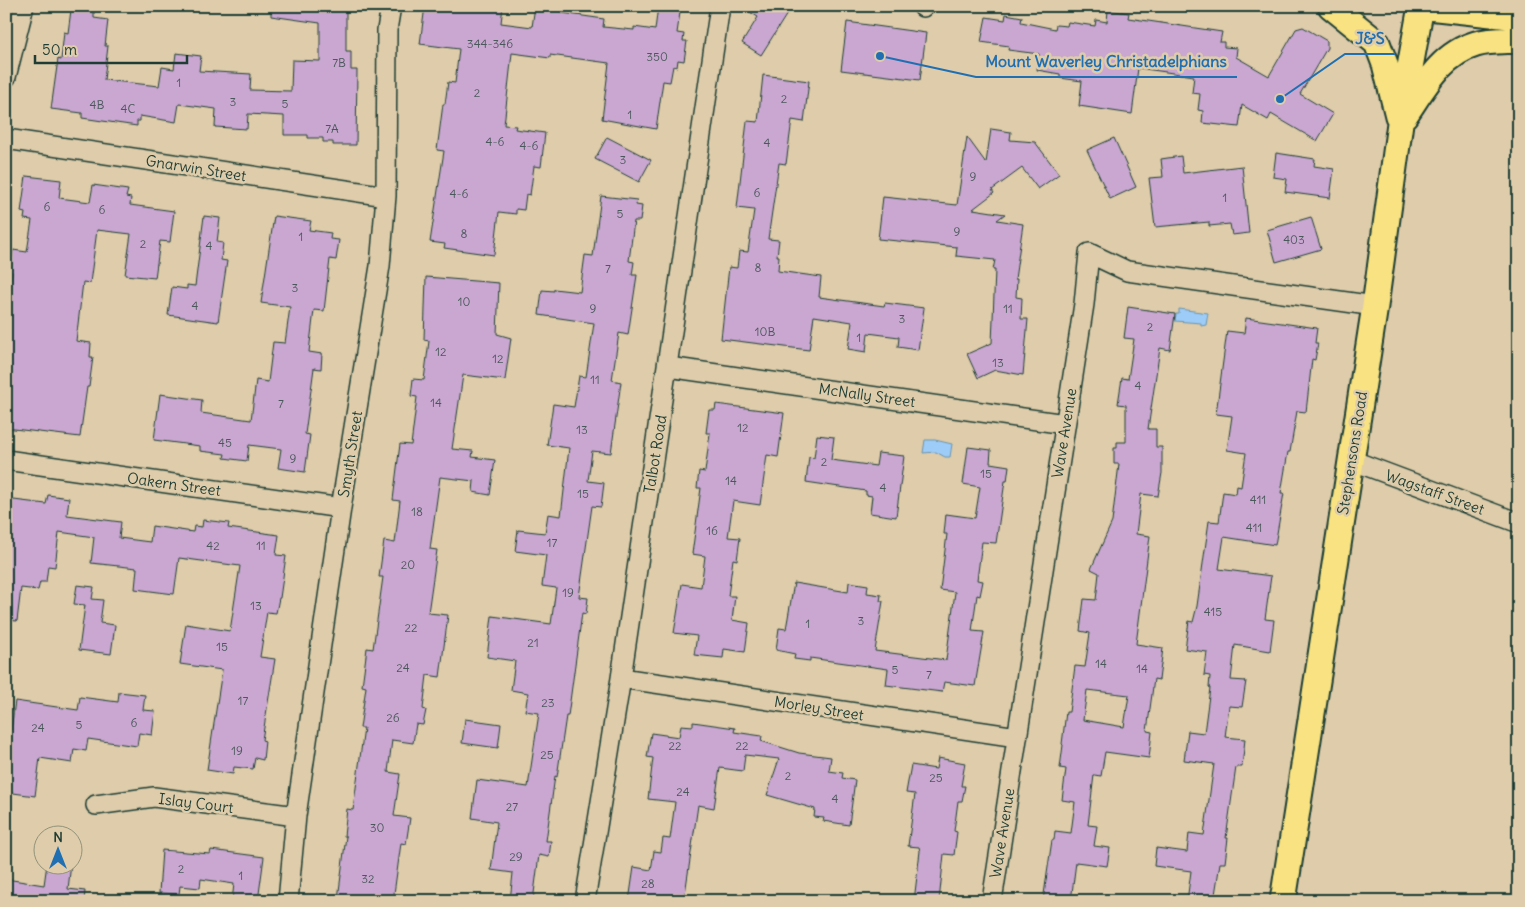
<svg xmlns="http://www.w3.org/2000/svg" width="1525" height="907" viewBox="0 0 1525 907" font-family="Delius,sans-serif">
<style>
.water{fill:#9dccf9;stroke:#6b93aa}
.building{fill:#c9a7d1;stroke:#1f3d34;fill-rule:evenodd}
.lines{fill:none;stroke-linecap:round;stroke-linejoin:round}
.minor-casing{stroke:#1f3d34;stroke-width:22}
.major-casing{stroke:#1f3d34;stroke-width:29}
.minor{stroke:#deccaa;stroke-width:19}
.major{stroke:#f8e281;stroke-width:25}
.labels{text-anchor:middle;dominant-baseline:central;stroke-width:5;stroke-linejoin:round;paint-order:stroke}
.number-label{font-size:12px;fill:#4a585b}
.street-label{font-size:15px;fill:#1f3d34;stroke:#deccaa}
.leader{fill:none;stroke:#1f6fb2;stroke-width:2}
.callout-dot{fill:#1f6fb2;stroke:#deccaa;stroke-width:2}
.callout-label{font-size:16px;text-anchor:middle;font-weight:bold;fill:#1f6fb2;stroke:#deccaa;stroke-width:5;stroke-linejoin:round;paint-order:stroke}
</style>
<rect width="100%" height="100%" fill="#deccaa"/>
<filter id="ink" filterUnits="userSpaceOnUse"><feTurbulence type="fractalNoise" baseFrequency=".02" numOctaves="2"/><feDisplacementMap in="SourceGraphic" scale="10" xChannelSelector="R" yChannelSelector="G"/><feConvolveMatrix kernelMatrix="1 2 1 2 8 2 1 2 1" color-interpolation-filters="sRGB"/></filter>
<g filter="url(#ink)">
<!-- water -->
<path class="water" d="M1179,309L1208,313L1206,325L1201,326V323L1175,321L1176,314H1179Z
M925,440H935L952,444L950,457H945L936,452L923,453Z"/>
<!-- building -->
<path class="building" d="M271,6H346V51H351V70H357L356,145H333V142H323V138H308V135H284V116L248,114L247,129L215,127L216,109L179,104L176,122L140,116V121H137V126L82,118V113L51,109L58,59L61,60L64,32L68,33L71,10L94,12V18L108,20L105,46H108L104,80L159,86L162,67L174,69L176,53L201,56L199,71L251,74L250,90L291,91L292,60L320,61V23L271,16Z
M425,6H503L501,23L532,27L535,6H563L562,13L604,19L603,27L634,30V27L655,30L658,6H681L677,33L684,34L683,41H687L684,61L678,60L677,67L673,66L670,82L663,81L656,129L602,119L609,63L550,55V58L512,53L504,125L516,126L515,129L545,133L541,167L534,166L530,195L526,194L524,210L516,209V214L499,212L494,255L444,248L445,244L430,242L444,151L437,150L443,104H445L448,82L455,83L459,49L420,44Z
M740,6H792L761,55L742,43L758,17Z
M1108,10L1129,13L1128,18L1222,32L1220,42H1224V47L1237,48L1236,57L1269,76L1296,29L1303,27L1327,41V48L1300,94L1333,114L1317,141L1271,114L1268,120L1242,105L1239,127L1202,123L1203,111L1198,110L1200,94L1192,93L1194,76L1138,68L1132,114L1079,106L1082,81L1060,78V74L1037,70L1039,54L1008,50L1009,46L981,42L986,17L1005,20L1006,14L1022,17L1021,22L1055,29L1056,25L1067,26L1068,22L1095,26L1096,20L1107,22Z
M847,22L926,33L920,80L841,70Z
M763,75L809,81L804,122L792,120L786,164L779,163L768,239L779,240L777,256H779L778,271L821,277L819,297L884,306L885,303L924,308L918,350L898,347L899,337L868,333L866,352L848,349L852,322L814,316L809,350L721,339L729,267L737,268L739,251L748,252L754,210L737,208L747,121L758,122Z
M991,129L1011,132L1010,140L1035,142L1059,174L1038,189L1022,168L992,190L994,193L973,209L1005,214L997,220L1023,224L1015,279H1017L1016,297L1022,298L1021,319H1028L1023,375L995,370L978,378L967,354L992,343L995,270H993L995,260L956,256L957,247L878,239L883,197L957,205L967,137L986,163Z
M607,137L651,160L639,182L595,159Z
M1114,138L1136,187L1110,199L1087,150Z
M1276,153L1315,159L1314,166L1334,169L1330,198L1285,192L1287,179L1273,177Z
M1181,156L1183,173L1242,166L1249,233L1232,235L1230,224L1209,226V222L1155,227L1149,178L1163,177L1161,159Z
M26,176L61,180L59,198L90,202L93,185L128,190L126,197L131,198L130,205L174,211L170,242L160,241L155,278L125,275L131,234L97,230L90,283L83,282L76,341L91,343L90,357H93L89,387H87L80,437L6,428V341L10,315L6,314L12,272H10L13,250L27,252L32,220L24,219L25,213L21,212Z
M601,196L637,200L636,205L642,206L640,221H634L629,261L634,262L632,275H637L628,335L619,333L612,380L621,382L611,453L592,451L588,481L604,483L601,507L592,506L579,597L588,598L586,614L582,613L568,716H566L557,777L555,776L546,841H551L549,857L539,855L533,901H510L513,873L491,870L497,822L472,818L477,780L528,787L539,713L525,711L528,693L511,690L515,661L487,657L492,616L551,624L556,588L542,586L546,555L515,551L518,530L545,533L548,514L561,516L569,448L547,445L553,404L574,407L579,376L586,377L594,323L539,315L542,290L554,291V289L580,292L585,255L593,256Z
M204,216L220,218L217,242L223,243L221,260L227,261L218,322L168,315L172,287L187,289V285L195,286Z
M274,216L311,221L309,230L331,233L330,239L339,240L336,260L330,259L324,311L314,310L309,352L322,354L321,369L314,368L305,434L310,435L305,472L278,468L281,449L249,445L247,461L224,458L225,454L200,451V446L154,440L160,394L202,400L201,413L251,420L256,380L268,382L273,342L285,343L290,307L261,303Z
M1311,217L1321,249L1276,262L1267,230Z
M426,277L499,283L497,334L511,338L505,380L463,375L452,449L473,451L472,457L495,460L490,495L473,492L474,481L440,477L430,549L437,550L428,613L448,615L440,677L427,675L423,709L426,710L423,725L416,724L413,743L392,740L388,772L400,774L394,816L410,818L406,844L401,843L393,901L338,899L346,836H344L347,809L353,810L364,728H360L366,687L362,686L367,648L373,649L383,577H379L384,541L395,543L400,501L393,500L400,444L411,445L417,397L411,396L413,379L424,380L429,341L424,340Z
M1128,307L1175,314L1170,350L1160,348L1148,429H1156V447H1162V473L1158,496L1141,494L1136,534L1150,536L1136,644L1163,648L1159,680L1154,679L1147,731L1152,732L1149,758L1105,752L1101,776L1094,775L1088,825L1097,826L1094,846L1110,848L1107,866L1076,862L1071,901H1043L1052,840H1054L1055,831L1071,833L1075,802L1062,800L1066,769L1060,768L1063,745L1062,744L1066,712H1069L1075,666L1085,667L1090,633L1080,631L1084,599L1096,600L1099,573L1091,569L1112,522L1119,464H1114V448H1117V442H1126V405L1118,404L1122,378L1128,379L1134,339L1124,338ZM1087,690L1129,695L1124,727L1083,720Z
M1246,318L1317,328L1315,343H1318L1315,360L1312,359L1306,412L1297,411L1290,452H1288L1281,493H1284L1275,545L1224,537L1219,569L1271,576L1265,619L1274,620L1270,651L1235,645L1231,680L1246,681L1242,707L1229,706L1225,737L1245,739L1242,767H1236L1226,838H1228L1225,863H1220L1214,901H1187L1191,871L1154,866L1156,848L1187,852L1189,833L1204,835L1214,764L1184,760L1188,731L1204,733L1210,688H1209L1210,676L1204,675L1207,652L1185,649L1189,621L1193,622L1197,606L1209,521L1219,522L1223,492L1236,494L1237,486L1241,487L1246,453L1227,450L1232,416L1216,414L1227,331L1244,333Z
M716,404L784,413L778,457L767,455L760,505L733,501L728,537L740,538L737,560L733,559L728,596H735L732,620L749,623L745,652L724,649L723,658L694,655L697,636L674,633L682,584L701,587L705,556L692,554L701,488H697L699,471L705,472L710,433H706L709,410H715Z
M817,435L834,437L831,460L876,466L878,453L904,456L896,517L870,513L872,496L866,495V491L806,482L809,457L814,458Z
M968,447L991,450L990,463L1009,466L1007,481H1005L996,543L982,542L977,580L983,581L980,596L977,595L972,631L984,632L975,686L944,682L942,692L886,685L888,669L810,658V661L794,659L795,654L776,650L779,628L786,629L794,583L848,592L849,582L868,585L867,593L881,595L880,601H883L875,651L946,660L955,592L940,590L947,534H944L946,514L975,518L980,487L963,484Z
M48,495L69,498L67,515L121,522L119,538L150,542L152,526L193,532L194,526L202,527L203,520L229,523L228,528L279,535L276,555L286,556L280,598H279L276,613L267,612L260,657L275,659L262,740L265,741L263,760L255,758L253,769L234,767L233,774L207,770L222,670L180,664L186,624L230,631L240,566L179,558L174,594L135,589L137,568L91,563L94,537L59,532L55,567L48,566L46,582H40L38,590L21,588L17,621L6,620V499L46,504Z
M77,585L94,587L92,599L103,600L100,623L115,625L111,654L79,650L85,605L74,604Z
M119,692L145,695L143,710L155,711L152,735L139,733L137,746L88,739L86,751L74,749L72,763L40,758L35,796L6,792V729L11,730L15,701L78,710L80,697L118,702Z
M465,719L501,724L498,748L462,743Z
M693,722L735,728L734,732L762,736L761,741L799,753L831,757L829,771L843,773L842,778L855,780L849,825L823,821L824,818L814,817L815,809L767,795L779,759L745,755L743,771L720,768L714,808L698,805L684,901H629L634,867L651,870L654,851L661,852L663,838L670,839L675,802L648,799L653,758L647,757L651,733L679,737L681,725L693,726Z
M938,758L965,763L961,786H965L962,801H958L954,831L957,832L954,855L944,854L939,901H914L920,851L919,847L908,846L915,794L906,793L911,765L936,769Z
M162,850L210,854L211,850L264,857L258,901H232L234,884L201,879L200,888L180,886L179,894L159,893Z
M47,864H71L68,889L85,891L84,901H39L6,896V879L44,885Z"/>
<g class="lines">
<defs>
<path id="minor" d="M923,7V6
M6,77L24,6
M6,139L386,196
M668,367L1065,424
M6,460L341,508
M1351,460L1519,523
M621,678L1017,737
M96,805L154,797L296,816
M288,901L296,816L341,508L380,266L386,196L387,30L391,6
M585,901L621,678L720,6
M992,901L1084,304L1089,253L1127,271L1375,306"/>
<path id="major" d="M1331,6L1377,43L1385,64L1398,116
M1419,6L1519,17
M1405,115C1424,87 1441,54 1476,44C1489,40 1505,41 1519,40
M1283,901L1375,306L1400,123L1421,6"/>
</defs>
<!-- minor casing -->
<use href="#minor" class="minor-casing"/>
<!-- major casing -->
<use href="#major" class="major-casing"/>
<!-- minor -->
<use href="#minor" class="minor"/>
<!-- major -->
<use href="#major" class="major"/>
</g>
</g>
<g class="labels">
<!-- number labels -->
<g class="number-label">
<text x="490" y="43">344-346</text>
<text x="657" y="56">350</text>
<text x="339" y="62">7B</text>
<text x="179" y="82">1</text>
<text x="477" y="92">2</text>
<text x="784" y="98">2</text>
<text x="233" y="101">3</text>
<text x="285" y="103">5</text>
<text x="97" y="104">4B</text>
<text x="128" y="108">4C</text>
<text x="630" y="114">1</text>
<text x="332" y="128">7A</text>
<text x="495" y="141">4-6</text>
<text x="767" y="142">4</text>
<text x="529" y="145">4-6</text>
<text x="623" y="159">3</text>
<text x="973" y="176">9</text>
<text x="757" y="192">6</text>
<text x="459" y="193">4-6</text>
<text x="1225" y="197">1</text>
<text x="47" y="206">6</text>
<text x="102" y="209">6</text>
<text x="620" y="213">5</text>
<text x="957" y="231">9</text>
<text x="464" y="233">8</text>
<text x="301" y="236">1</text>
<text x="1294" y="239">403</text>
<text x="143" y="243">2</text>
<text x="209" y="245">4</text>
<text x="758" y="267">8</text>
<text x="608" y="268">7</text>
<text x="295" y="287">3</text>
<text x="464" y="301">10</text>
<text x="195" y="305">4</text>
<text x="593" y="308">9</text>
<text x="1008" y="308">11</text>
<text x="902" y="318">3</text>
<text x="1150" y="326">2</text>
<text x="765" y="331">10B</text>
<text x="859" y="337">1</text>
<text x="441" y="351">12</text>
<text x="498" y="358">12</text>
<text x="998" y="362">13</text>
<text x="595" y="379">11</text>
<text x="1138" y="385">4</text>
<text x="436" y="402">14</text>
<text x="281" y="403">7</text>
<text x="743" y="427">12</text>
<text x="582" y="429">13</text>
<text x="225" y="442">45</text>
<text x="293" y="458">9</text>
<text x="824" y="461">2</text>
<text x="986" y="473">15</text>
<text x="731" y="480">14</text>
<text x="883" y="487">4</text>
<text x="583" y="493">15</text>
<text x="1258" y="499">411</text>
<text x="417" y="511">18</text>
<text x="1254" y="527">411</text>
<text x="712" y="530">16</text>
<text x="552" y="542">17</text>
<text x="213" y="545">42</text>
<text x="261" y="545">11</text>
<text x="408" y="564">20</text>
<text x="568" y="592">19</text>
<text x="256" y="605">13</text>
<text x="1213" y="611">415</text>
<text x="861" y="620">3</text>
<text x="808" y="623">1</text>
<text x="411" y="627">22</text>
<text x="533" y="642">21</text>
<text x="222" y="646">15</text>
<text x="1101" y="663">14</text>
<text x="403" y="667">24</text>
<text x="1142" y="668">14</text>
<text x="895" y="669">5</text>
<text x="929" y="674">7</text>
<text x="243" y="700">17</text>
<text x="548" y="702">23</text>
<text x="393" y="717">26</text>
<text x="134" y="722">6</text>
<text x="79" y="724">5</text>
<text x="38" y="727">24</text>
<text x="675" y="745">22</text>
<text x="742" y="745">22</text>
<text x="237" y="750">19</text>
<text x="547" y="754">25</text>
<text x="788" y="775">2</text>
<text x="936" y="777">25</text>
<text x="683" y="791">24</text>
<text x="835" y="798">4</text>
<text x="512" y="806">27</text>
<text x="377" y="827">30</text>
<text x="516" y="856">29</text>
<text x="181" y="868">2</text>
<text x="241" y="875">1</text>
<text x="368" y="878">32</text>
<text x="648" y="883">28</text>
</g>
<!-- street labels -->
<g class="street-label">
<text transform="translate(196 168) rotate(9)">Gnarwin Street</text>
<text transform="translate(867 395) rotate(8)">McNally Street</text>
<text transform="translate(1064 433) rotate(-81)">Wave Avenue</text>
<text transform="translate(1352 453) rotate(-81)">Stephensons Road</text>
<text transform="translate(350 454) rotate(-81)">Smyth Street</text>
<text transform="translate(655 454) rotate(-81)">Talbot Road</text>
<text transform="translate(174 484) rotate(8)">Oakern Street</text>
<text transform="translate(1435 492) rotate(20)">Wagstaff Street</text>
<text transform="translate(819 708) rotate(9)">Morley Street</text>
<text transform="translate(196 803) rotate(7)">Islay Court</text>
<text transform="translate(1002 833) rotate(-81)">Wave Avenue</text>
</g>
</g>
<!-- callouts -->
<path class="leader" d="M1280 99L1345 54H1395M880 56L976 77H1237"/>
<g class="callout-dot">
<circle cx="1280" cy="99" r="5"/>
<circle cx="880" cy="56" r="5"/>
</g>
<g class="callout-label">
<text x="1370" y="44">J&amp;S</text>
<text x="1106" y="67">Mount Waverley Christadelphians</text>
</g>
<!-- margin -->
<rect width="1525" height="907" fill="none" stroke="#deccaa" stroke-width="25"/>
<rect x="12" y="12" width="1500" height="882" fill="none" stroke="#1f3d34" stroke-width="2" filter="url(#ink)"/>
<!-- north arrow -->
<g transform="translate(58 850)"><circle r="24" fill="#deccaa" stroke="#92937b"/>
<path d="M0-4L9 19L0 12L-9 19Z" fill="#1f6fb2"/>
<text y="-8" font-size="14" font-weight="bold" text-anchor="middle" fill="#1f3d34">N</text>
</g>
<!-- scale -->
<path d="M35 55v8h152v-8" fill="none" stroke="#1f3d34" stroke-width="2.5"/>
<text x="42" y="55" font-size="15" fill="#1f3d34" stroke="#deccaa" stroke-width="4" paint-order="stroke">50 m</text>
</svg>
